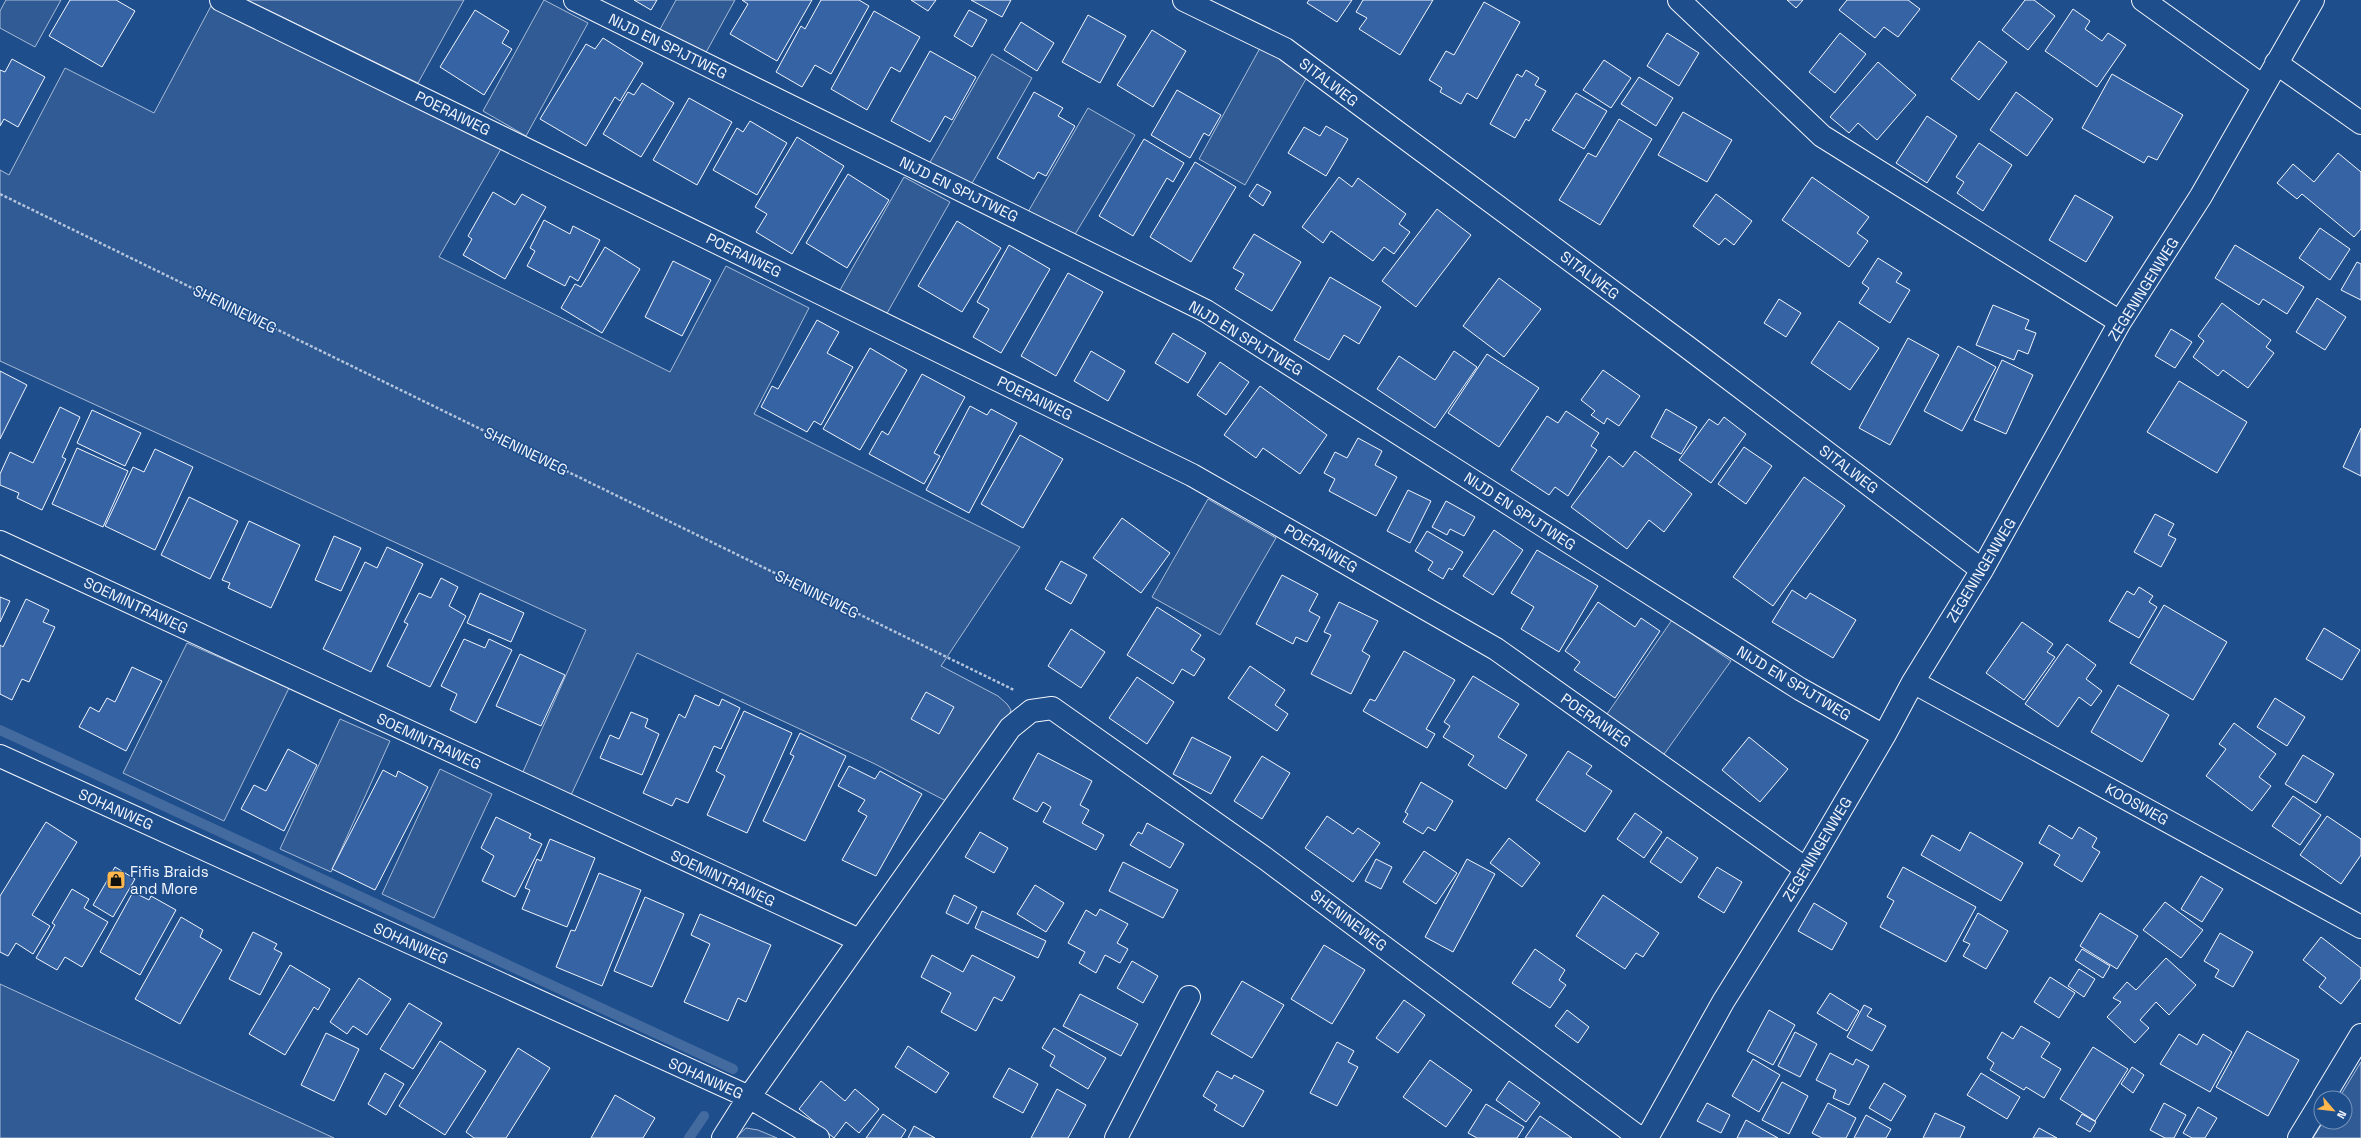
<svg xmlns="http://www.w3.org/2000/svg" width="2361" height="1138" viewBox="0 0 2361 1138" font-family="'Space Grotesk',sans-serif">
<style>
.built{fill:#305b95;stroke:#a8bbd7}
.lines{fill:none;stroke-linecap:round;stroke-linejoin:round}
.stream{stroke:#446ba0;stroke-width:10}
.building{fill:#3563a3;stroke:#f2f6ff}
.minor-casing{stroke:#f2f6ff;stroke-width:24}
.path{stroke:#b3c4dc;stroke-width:2.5;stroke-dasharray:3 2;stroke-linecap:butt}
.minor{stroke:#1f4e8c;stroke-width:22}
.labels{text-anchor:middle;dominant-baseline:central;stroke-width:3;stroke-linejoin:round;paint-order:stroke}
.street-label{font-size:15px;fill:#f2f6ff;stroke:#1f4e8c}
.poi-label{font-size:15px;fill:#f2f6ff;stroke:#1f4e8c;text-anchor:start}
</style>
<rect width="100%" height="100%" fill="#1f4e8c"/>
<!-- built -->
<path class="built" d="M6,0H61L35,47L0,28V11Z
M247,0H464L418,83Z
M544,0L588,23L526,136L483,111Z
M676,0H735L704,56L659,31Z
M211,6L501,149L439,257L670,372L726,266L809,308L754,414L1020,547L941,666L998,696L1007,704L1011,710L1008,718L946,801L875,764L637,653L571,795L522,774L586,630L0,361V170L9,175L65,68L154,113Z
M1260,48L1283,60L1306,79L1245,185L1199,159Z
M992,54L1032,78L971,185L929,164Z
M1088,108L1135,135L1074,236L1028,212Z
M904,177L950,202L886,315L840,290Z
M1208,499L1276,538L1220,635L1152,597Z
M1672,620L1731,661L1662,757L1605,717Z
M187,643L289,688L224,821L123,773Z
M340,719L390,741L331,872L280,849Z
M440,769L492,794L434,918L382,894Z
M0,984L334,1138H0Z
M2361,1062V1138H2313L2323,1122H2345V1098H2339Z
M746,1128L758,1130L777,1138H735Z"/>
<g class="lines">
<!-- stream -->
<path class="stream" d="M0,730L733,1069
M689,1138L704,1116"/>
</g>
<!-- building -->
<path class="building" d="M70,0H116L135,11L102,67L49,36Z
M634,0H657L651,10Z
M742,0H812L777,61L730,34L748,4Z
M821,0H859L869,6L831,74L815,65L802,87L776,72L801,26L805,29Z
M911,0H936L928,11Z
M971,0H1011L1002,17Z
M1309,0H1352L1337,22L1307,3Z
M1363,0H1433L1400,55L1359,29L1367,18L1356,12Z
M1787,0H1803L1796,8Z
M1847,0H1908L1920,9L1898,37L1884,27L1875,38L1839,10Z
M2025,0H2034L2055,16L2028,50L2002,30Z
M1484,2L1520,22L1477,99L1467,93L1461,104L1440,92L1442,88L1429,80L1446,51L1454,55Z
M2073,9L2090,21L2085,29L2102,41L2108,33L2126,45L2097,87L2045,51Z
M475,10L509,31L502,43L512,49L484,95L440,67Z
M969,10L987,20L972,47L954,36Z
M874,11L920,37L900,72L891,67L867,110L831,89Z
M1088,15L1126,36L1100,83L1062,62Z
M1021,22L1054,43L1037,71L1004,50Z
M1152,30L1186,51L1153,107L1117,85Z
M1667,33L1699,53L1679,86L1647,66Z
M1840,33L1866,54L1835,93L1809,72Z
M603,38L643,63L620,101L615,97L586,146L540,119L586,44L595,49Z
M1979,41L2007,62L1979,100L1951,79Z
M930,51L976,77L952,120L945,116L930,142L891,121Z
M12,59L45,77L18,127L4,119L0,126V70L5,72Z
M1604,60L1631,78L1611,108L1583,90Z
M1878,62L1916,95L1877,140L1858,123L1849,133L1830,117Z
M1526,70L1539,78L1535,85L1546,91L1529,121L1526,119L1515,138L1490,124L1517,74L1522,77Z
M2112,74L2183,115L2157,160L2148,156L2144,163L2082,128Z
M1639,77L1673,98L1656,126L1621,104Z
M642,83L674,103L641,157L603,134L628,92L634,95Z
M1177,90L1221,115L1209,136L1204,133L1190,158L1151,135Z
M1034,92L1063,108L1058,116L1075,126L1046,176L1038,172L1034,179L997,158Z
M2016,92L2053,119L2027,156L1990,130Z
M1576,93L1607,111L1584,149L1552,130Z
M689,98L732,122L697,185L653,160Z
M1683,112L1732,140L1707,182L1658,155Z
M1927,116L1957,136L1927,183L1896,163Z
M1619,119L1652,139L1600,225L1559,200L1588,153L1596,157Z
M750,121L787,143L757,195L713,170L737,128L743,132Z
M1326,126L1348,139L1326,176L1288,153L1304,127L1320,136Z
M797,137L844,166L792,254L756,232L767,214L755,207Z
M1144,139L1184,163L1173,182L1167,178L1133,236L1099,216Z
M1979,143L2012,165L1983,211L1957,193L1964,182L1956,177Z
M2338,153L2361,172V229L2354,237L2302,194L2297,199L2277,183L2293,164L2314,182Z
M1195,162L1236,187L1191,262L1150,237Z
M848,174L889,200L847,268L806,243Z
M1339,177L1352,187L1358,178L1406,214L1399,224L1410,232L1394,254L1384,247L1373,261L1331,231L1323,243L1302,227Z
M1812,177L1869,217L1857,233L1868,241L1849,267L1782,220Z
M1257,184L1271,192L1263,206L1249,196Z
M493,192L515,205L522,194L546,207L505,279L463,255L472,239L468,236Z
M1716,194L1752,221L1734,245L1725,238L1719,245L1693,226Z
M2075,195L2113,217L2086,262L2049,240Z
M1437,209L1471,235L1416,307L1382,281Z
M544,220L570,234L573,226L600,240L578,281L570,276L565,286L527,266L535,251L530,248Z
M957,221L1001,248L962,312L918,286Z
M2320,228L2350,249L2330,280L2299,258Z
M1254,234L1301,262L1272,311L1235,289L1244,274L1233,268Z
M1009,245L1050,269L1001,353L973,337L989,309L977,302Z
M2235,245L2304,287L2287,314L2263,299L2259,305L2215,278Z
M605,247L640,269L602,333L561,308L575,284L581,287Z
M1878,258L1902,273L1896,282L1910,290L1890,323L1859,303L1869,288L1862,283Z
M673,261L711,280L682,336L645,317Z
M2357,262L2361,264V300L2341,290Z
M1068,273L1103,292L1056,376L1021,356Z
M1330,277L1381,307L1359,344L1344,335L1329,360L1294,340Z
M1499,278L1541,309L1504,357L1463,326Z
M2317,298L2346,317L2325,350L2296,332Z
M1779,299L1801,313L1786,337L1764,323Z
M2222,303L2271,340L2266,347L2274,353L2248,388L2223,370L2218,376L2193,357L2204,341L2198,336Z
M1993,305L2029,320L2025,329L2036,333L2028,354L2018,350L2014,360L1976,345Z
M817,320L839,332L827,353L853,367L821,425L814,421L807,432L761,407L772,386L778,389Z
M1839,321L1879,348L1850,390L1811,363Z
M2171,329L2192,342L2175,368L2155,356Z
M1173,333L1206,353L1188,383L1155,363Z
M1908,338L1939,355L1890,445L1859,428Z
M1958,346L1996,367L1962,431L1924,411Z
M870,348L907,370L860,450L823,429Z
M1091,351L1125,371L1108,401L1074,381Z
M1454,351L1477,367L1435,428L1377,389L1399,356L1435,380Z
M1487,354L1539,388L1499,447L1448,413Z
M2002,360L2033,375L2006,434L1974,420Z
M1220,362L1249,382L1226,415L1197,395Z
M1603,370L1640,396L1619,426L1607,418L1604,424L1591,415L1595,411L1581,400Z
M0,371L27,385L0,439Z
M922,374L965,397L934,453L940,456L924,484L869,454L882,431L888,435Z
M2179,381L2247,422L2217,473L2147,432Z
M1260,386L1327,435L1300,474L1263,448L1256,458L1224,435Z
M970,406L987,415L991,409L1017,423L969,513L926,490Z
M60,407L80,417L62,457L66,459L42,510L17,498L19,493L0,485V474L10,452L33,463Z
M1666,409L1697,427L1681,454L1651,437Z
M92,410L141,433L125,466L77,443Z
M1566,411L1599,433L1591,446L1597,450L1568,496L1555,487L1549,495L1511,470L1547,416L1558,423Z
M1724,417L1746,434L1711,483L1679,460L1709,419L1718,425Z
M2361,428V476L2343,467Z
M1020,435L1063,459L1023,528L981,504Z
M1358,438L1382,451L1375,465L1397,477L1376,516L1329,491L1335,479L1324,473L1335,452L1347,458Z
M1744,447L1772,466L1746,504L1718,484Z
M77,448L128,471L103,527L52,504Z
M155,449L193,467L155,550L105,526L133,467L144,472Z
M1635,451L1692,494L1664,532L1649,520L1627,549L1571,507L1609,456L1623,467Z
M1804,477L1845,506L1773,606L1733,577Z
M1408,490L1431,501L1410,543L1387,531Z
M189,497L238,521L210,579L161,555Z
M1446,501L1475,517L1464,536L1450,529L1447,535L1432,527Z
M2155,514L2174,524L2168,535L2176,539L2161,567L2134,552Z
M1122,518L1170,553L1141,593L1093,558Z
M249,521L300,545L271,608L228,588L230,583L222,580Z
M1494,530L1523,550L1493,595L1463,576Z
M1427,531L1463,552L1452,570L1449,568L1443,579L1428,570L1433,562L1415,551Z
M334,536L361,548L341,591L315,580Z
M387,547L423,564L371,672L323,649L365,562L377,568Z
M1537,550L1598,586L1559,652L1521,629L1534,607L1511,593Z
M1061,561L1087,575L1071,604L1045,589Z
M1282,575L1318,594L1309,611L1320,617L1307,642L1296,637L1293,644L1256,624Z
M441,578L458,587L449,606L466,616L430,687L387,666L408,624L404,622L419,593L431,598Z
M2139,587L2153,596L2149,602L2157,607L2139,638L2109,621L2127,591L2134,595Z
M1792,590L1806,599L1810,593L1856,620L1833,658L1772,622Z
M480,593L524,613L511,642L467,623Z
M0,597L10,601L0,622Z
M26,599L49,610L43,622L55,627L29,682L22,679L12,700L0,694V645L3,647Z
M1339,602L1378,621L1362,651L1370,656L1351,694L1311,674L1331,635L1324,632Z
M1598,602L1635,627L1641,618L1660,631L1615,698L1574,670L1580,662L1565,651Z
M2164,605L2227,642L2193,700L2130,663Z
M1157,607L1201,635L1191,650L1205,659L1194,676L1182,669L1173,684L1127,655Z
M2022,622L2053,644L2047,652L2055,657L2024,700L1986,673Z
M2324,628L2360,650L2342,680L2306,659Z
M1071,629L1105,652L1081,688L1048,666Z
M464,639L485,648L489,639L512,650L476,723L450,710L457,694L441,686Z
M2067,644L2096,665L2086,679L2102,691L2091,706L2079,697L2058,727L2025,704Z
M1404,651L1455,680L1426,729L1435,734L1427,748L1363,711L1370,699L1375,701Z
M520,654L565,675L541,726L496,706Z
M1250,666L1285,690L1275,705L1288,714L1277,731L1228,698Z
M132,667L162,681L126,751L79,727L90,707L99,712L107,698L115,702Z
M1473,676L1519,704L1498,737L1527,755L1506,789L1468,765L1474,756L1443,737L1450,726L1444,722Z
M1137,677L1174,702L1147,744L1109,718Z
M2118,685L2169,715L2142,762L2091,732Z
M926,692L954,707L939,734L911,719Z
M695,695L719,706L722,699L740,708L721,749L714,746L688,803L676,798L672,806L643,793L679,714L685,718Z
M2275,698L2305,717L2287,746L2257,727Z
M744,711L792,733L747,833L707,815L725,776L716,771Z
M631,712L648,719L645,727L659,734L642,775L600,758L610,735L619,739Z
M2234,723L2276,754L2259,777L2271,786L2252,811L2206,776L2226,749L2219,744Z
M800,733L846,756L805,841L763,821L794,756L790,754Z
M1192,737L1231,757L1211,794L1173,774Z
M1749,737L1788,769L1760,802L1722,770Z
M288,749L317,765L284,831L241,809L254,785L266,791Z
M1568,751L1592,766L1586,774L1612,791L1585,832L1536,800Z
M1038,753L1092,781L1080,805L1089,810L1082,823L1104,835L1096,850L1043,822L1051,807L1043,802L1037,812L1013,799Z
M2303,755L2334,774L2316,803L2285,784Z
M1262,756L1290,773L1262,819L1234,801Z
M849,766L875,779L880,771L922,794L876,876L842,860L867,816L858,811L865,800L838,786Z
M383,770L396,777L398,771L428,787L375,890L332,869Z
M1421,782L1453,801L1435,831L1428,827L1423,834L1403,822L1408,814L1405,812Z
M2293,796L2321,815L2300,845L2272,826Z
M1635,813L1662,832L1644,858L1617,839Z
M1327,816L1353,834L1358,828L1380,843L1353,882L1305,848Z
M2327,816L2361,839V855L2341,884L2300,855Z
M496,817L531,834L529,838L542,844L515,897L482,881L494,856L481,848Z
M46,822L77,842L32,915L50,926L33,954L16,943L8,956L0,952V896Z
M1147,823L1184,844L1170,868L1130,845L1138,832L1142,834Z
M2049,825L2072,839L2079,827L2097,838L2092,847L2100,852L2082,882L2054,865L2060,855L2039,843Z
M980,832L1008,848L994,873L965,857Z
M1970,832L2023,863L2001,901L1921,855L1932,835L1960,851Z
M1667,837L1698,858L1681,883L1650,862Z
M1509,838L1540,863L1522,887L1490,863Z
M550,839L595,858L567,927L522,909L530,890L525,888L537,859L541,861Z
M1424,851L1457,873L1436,904L1403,882Z
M1376,859L1392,867L1381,889L1365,881Z
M1467,859L1495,874L1453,952L1425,937Z
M1123,862L1178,890L1163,918L1109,891Z
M115,867L135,879L113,917L93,905Z
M1717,867L1742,882L1724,913L1698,897Z
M1903,867L1976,907L1946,962L1880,927L1894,901L1887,897Z
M599,873L641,890L602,986L556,967L571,930L575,931Z
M2201,876L2223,889L2202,922L2181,909Z
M1035,885L1064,903L1046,932L1017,914Z
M72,889L89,899L84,908L108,922L82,967L65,957L57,970L36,958L55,925L52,923Z
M133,892L149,900L151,896L176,910L140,975L100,952Z
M954,895L977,907L968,924L946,913Z
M1603,895L1659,933L1643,957L1636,953L1625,969L1576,936Z
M645,897L684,914L652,987L614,971Z
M2165,902L2203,930L2181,958L2143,930Z
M1814,903L1847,923L1832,950L1798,931Z
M1100,909L1128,924L1117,943L1128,949L1120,963L1105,955L1096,973L1079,963L1085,952L1068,943L1086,910L1096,916Z
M982,911L1046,941L1038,958L975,928Z
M1978,913L2008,931L1986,969L1963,956L1970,944L1963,941Z
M2100,913L2138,936L2117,969L2080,946Z
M700,914L771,945L746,1002L738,998L728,1021L684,1002L710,944L691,935Z
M181,917L203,930L200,937L222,950L180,1024L135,999Z
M253,932L277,944L274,949L282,953L260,995L229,979Z
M2220,933L2253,952L2233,987L2215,977L2219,970L2204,961Z
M2321,937L2361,968V978L2341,1004L2319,987L2326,978L2303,960Z
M1324,945L1365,970L1332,1024L1291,999Z
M1535,949L1565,970L1559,980L1566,985L1550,1008L1512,983Z
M2082,949L2110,966L2103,978L2075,960Z
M932,955L963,972L972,955L1015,977L1002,1001L994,997L976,1031L941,1012L951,993L921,977Z
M2166,958L2196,985L2169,1015L2156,1002L2140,1020L2149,1028L2135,1043L2107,1017L2121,1002L2113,998L2127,982L2136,990Z
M1132,961L1158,976L1143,1003L1117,988Z
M290,965L330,989L318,1010L314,1007L285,1055L249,1034Z
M2079,969L2095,979L2084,997L2068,986Z
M2050,977L2075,993L2059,1018L2034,1002Z
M359,978L391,999L367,1035L353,1026L347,1034L330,1022Z
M1242,981L1284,1005L1252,1058L1211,1034Z
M1830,993L1859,1011L1847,1031L1817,1013Z
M1080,994L1138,1024L1121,1056L1063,1026Z
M1404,1000L1425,1015L1398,1053L1376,1038Z
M409,1003L442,1023L413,1069L380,1049Z
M1864,1005L1872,1009L1867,1016L1886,1026L1872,1051L1847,1037Z
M1567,1010L1589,1027L1578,1043L1555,1026Z
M1769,1010L1795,1025L1773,1065L1747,1051Z
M2021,1026L2050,1043L2041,1057L2061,1069L2044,1098L2026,1087L2024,1090L1990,1070L1994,1063L1987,1058L2002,1032L2013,1039Z
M1054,1028L1106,1058L1088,1089L1050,1066L1055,1056L1042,1048Z
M2247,1031L2299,1060L2268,1116L2216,1087Z
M1795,1032L1817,1044L1800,1077L1778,1066Z
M326,1033L359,1049L334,1101L301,1085Z
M2179,1034L2197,1045L2203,1034L2232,1052L2210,1092L2160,1064Z
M440,1041L486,1071L445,1135L399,1106Z
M1337,1042L1354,1051L1348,1062L1358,1067L1337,1106L1310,1093Z
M908,1046L949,1073L936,1093L895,1067Z
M2093,1047L2128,1069L2095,1121L2060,1099Z
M518,1048L550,1068L506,1138H474L466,1132Z
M1830,1053L1853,1065L1856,1059L1869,1066L1849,1105L1833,1098L1836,1090L1816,1080Z
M1753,1059L1780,1075L1759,1112L1732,1096Z
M1430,1060L1472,1090L1446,1127L1403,1097Z
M2132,1067L2144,1075L2133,1093L2121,1084Z
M1009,1068L1038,1084L1023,1113L993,1097Z
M1217,1071L1232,1079L1234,1075L1264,1091L1243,1127L1214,1110L1217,1105L1203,1096Z
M385,1073L404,1084L386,1115L368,1104Z
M1981,1073L2020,1097L2007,1119L1967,1095Z
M821,1081L845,1101L855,1089L879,1109L859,1133L846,1122L834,1138L799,1109Z
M1509,1081L1540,1103L1526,1122L1496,1100Z
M1782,1082L1808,1096L1789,1134L1762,1120Z
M1884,1083L1906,1096L1891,1121L1869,1108Z
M1057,1089L1086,1105L1068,1138H1031Z
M615,1095L655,1118L643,1138H591Z
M1707,1103L1730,1115L1721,1133L1697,1121Z
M1828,1103L1856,1118L1846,1138H1822L1812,1133Z
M2164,1103L2186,1115L2174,1138H2165L2150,1130Z
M1486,1104L1524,1127L1517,1138H1477L1468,1133Z
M2198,1107L2217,1118L2205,1138H2192L2183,1133Z
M1935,1113L1965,1127L1960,1138H1923Z
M883,1114L906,1130L901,1138H866Z
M2082,1114L2096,1122L2090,1132L2076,1124Z
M1866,1115L1891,1129L1886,1138H1854Z
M1540,1116L1572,1138H1525Z
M1746,1120L1778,1138H1737Z
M914,1126L935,1138H908Z
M2039,1128L2057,1138H2033Z"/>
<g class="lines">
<defs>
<path id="minor" d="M221,0L1192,475L1496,649L1806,869
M575,0L1206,311L1800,689L1884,736
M1184,0L1285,49L1686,346L1982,570
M1679,0L1822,136L2120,322
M2143,0L2263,86
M2276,63L2361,123
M0,542L859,940
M1913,682L2361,927
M0,756L749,1097L818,1138
M2323,1098L2361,1035
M723,1138L749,1097L1010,728L1031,711L1052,708L1266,859L1640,1138
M1116,1138L1189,997
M1647,1138L1723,1002L1806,869L1884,736L1913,682L1982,570L2120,322L2201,196L2313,0
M2299,1138L2321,1102"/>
</defs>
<!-- minor casing -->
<use href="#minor" class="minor-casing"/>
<!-- path -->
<path class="path" d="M0,194L1014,690"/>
<!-- minor -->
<use href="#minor" class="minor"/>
</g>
<!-- icons -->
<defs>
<symbol id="shop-square" viewBox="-11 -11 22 22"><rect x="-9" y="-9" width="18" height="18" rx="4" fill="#ffb74d" stroke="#1f4e8c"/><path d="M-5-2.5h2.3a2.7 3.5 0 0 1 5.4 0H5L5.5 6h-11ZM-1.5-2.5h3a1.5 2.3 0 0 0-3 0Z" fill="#111"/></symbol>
</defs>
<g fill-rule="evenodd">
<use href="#shop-square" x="105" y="869" width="22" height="22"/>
</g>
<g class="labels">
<!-- street labels -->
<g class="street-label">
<text transform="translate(668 46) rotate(26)">NIJD EN SPIJTWEG</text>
<text transform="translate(1329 82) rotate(37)">SITALWEG</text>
<text transform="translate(453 113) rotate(26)">POERAIWEG</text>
<text transform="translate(959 189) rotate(26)">NIJD EN SPIJTWEG</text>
<text transform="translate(744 255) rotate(26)">POERAIWEG</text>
<text transform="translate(1590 275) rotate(37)">SITALWEG</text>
<text transform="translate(2143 289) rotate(-58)">ZEGENINGENWEG</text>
<text transform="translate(235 309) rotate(26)">SHENINEWEG</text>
<text transform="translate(1246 338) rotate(31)">NIJD EN SPIJTWEG</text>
<text transform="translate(1035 398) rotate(26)">POERAIWEG</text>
<text transform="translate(526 451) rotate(26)">SHENINEWEG</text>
<text transform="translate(1849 469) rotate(37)">SITALWEG</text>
<text transform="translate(1520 511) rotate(33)">NIJD EN SPIJTWEG</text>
<text transform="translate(1321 548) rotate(30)">POERAIWEG</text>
<text transform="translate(1981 570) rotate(-59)">ZEGENINGENWEG</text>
<text transform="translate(817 594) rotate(26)">SHENINEWEG</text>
<text transform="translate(136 605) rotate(25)">SOEMINTRAWEG</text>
<text transform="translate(1794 683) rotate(31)">NIJD EN SPIJTWEG</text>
<text transform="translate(1596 720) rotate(35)">POERAIWEG</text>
<text transform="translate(429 741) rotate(25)">SOEMINTRAWEG</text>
<text transform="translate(2137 804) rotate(29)">KOOSWEG</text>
<text transform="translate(116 809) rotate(24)">SOHANWEG</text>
<text transform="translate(1817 849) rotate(-59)">ZEGENINGENWEG</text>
<text transform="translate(723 878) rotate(25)">SOEMINTRAWEG</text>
<text transform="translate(1349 920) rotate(37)">SHENINEWEG</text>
<text transform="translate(411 943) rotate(24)">SOHANWEG</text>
<text transform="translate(706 1078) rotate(24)">SOHANWEG</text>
</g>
<!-- poi labels -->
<g class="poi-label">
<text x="130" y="871">Fifis Braids<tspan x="130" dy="17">and More</tspan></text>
</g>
</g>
<!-- north arrow -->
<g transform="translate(2333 1110) rotate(118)"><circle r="19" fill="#1f4e8c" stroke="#7391ba"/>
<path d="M0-3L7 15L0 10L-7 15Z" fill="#ffb74d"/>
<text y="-6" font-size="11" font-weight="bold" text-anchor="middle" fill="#f2f6ff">N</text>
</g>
</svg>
